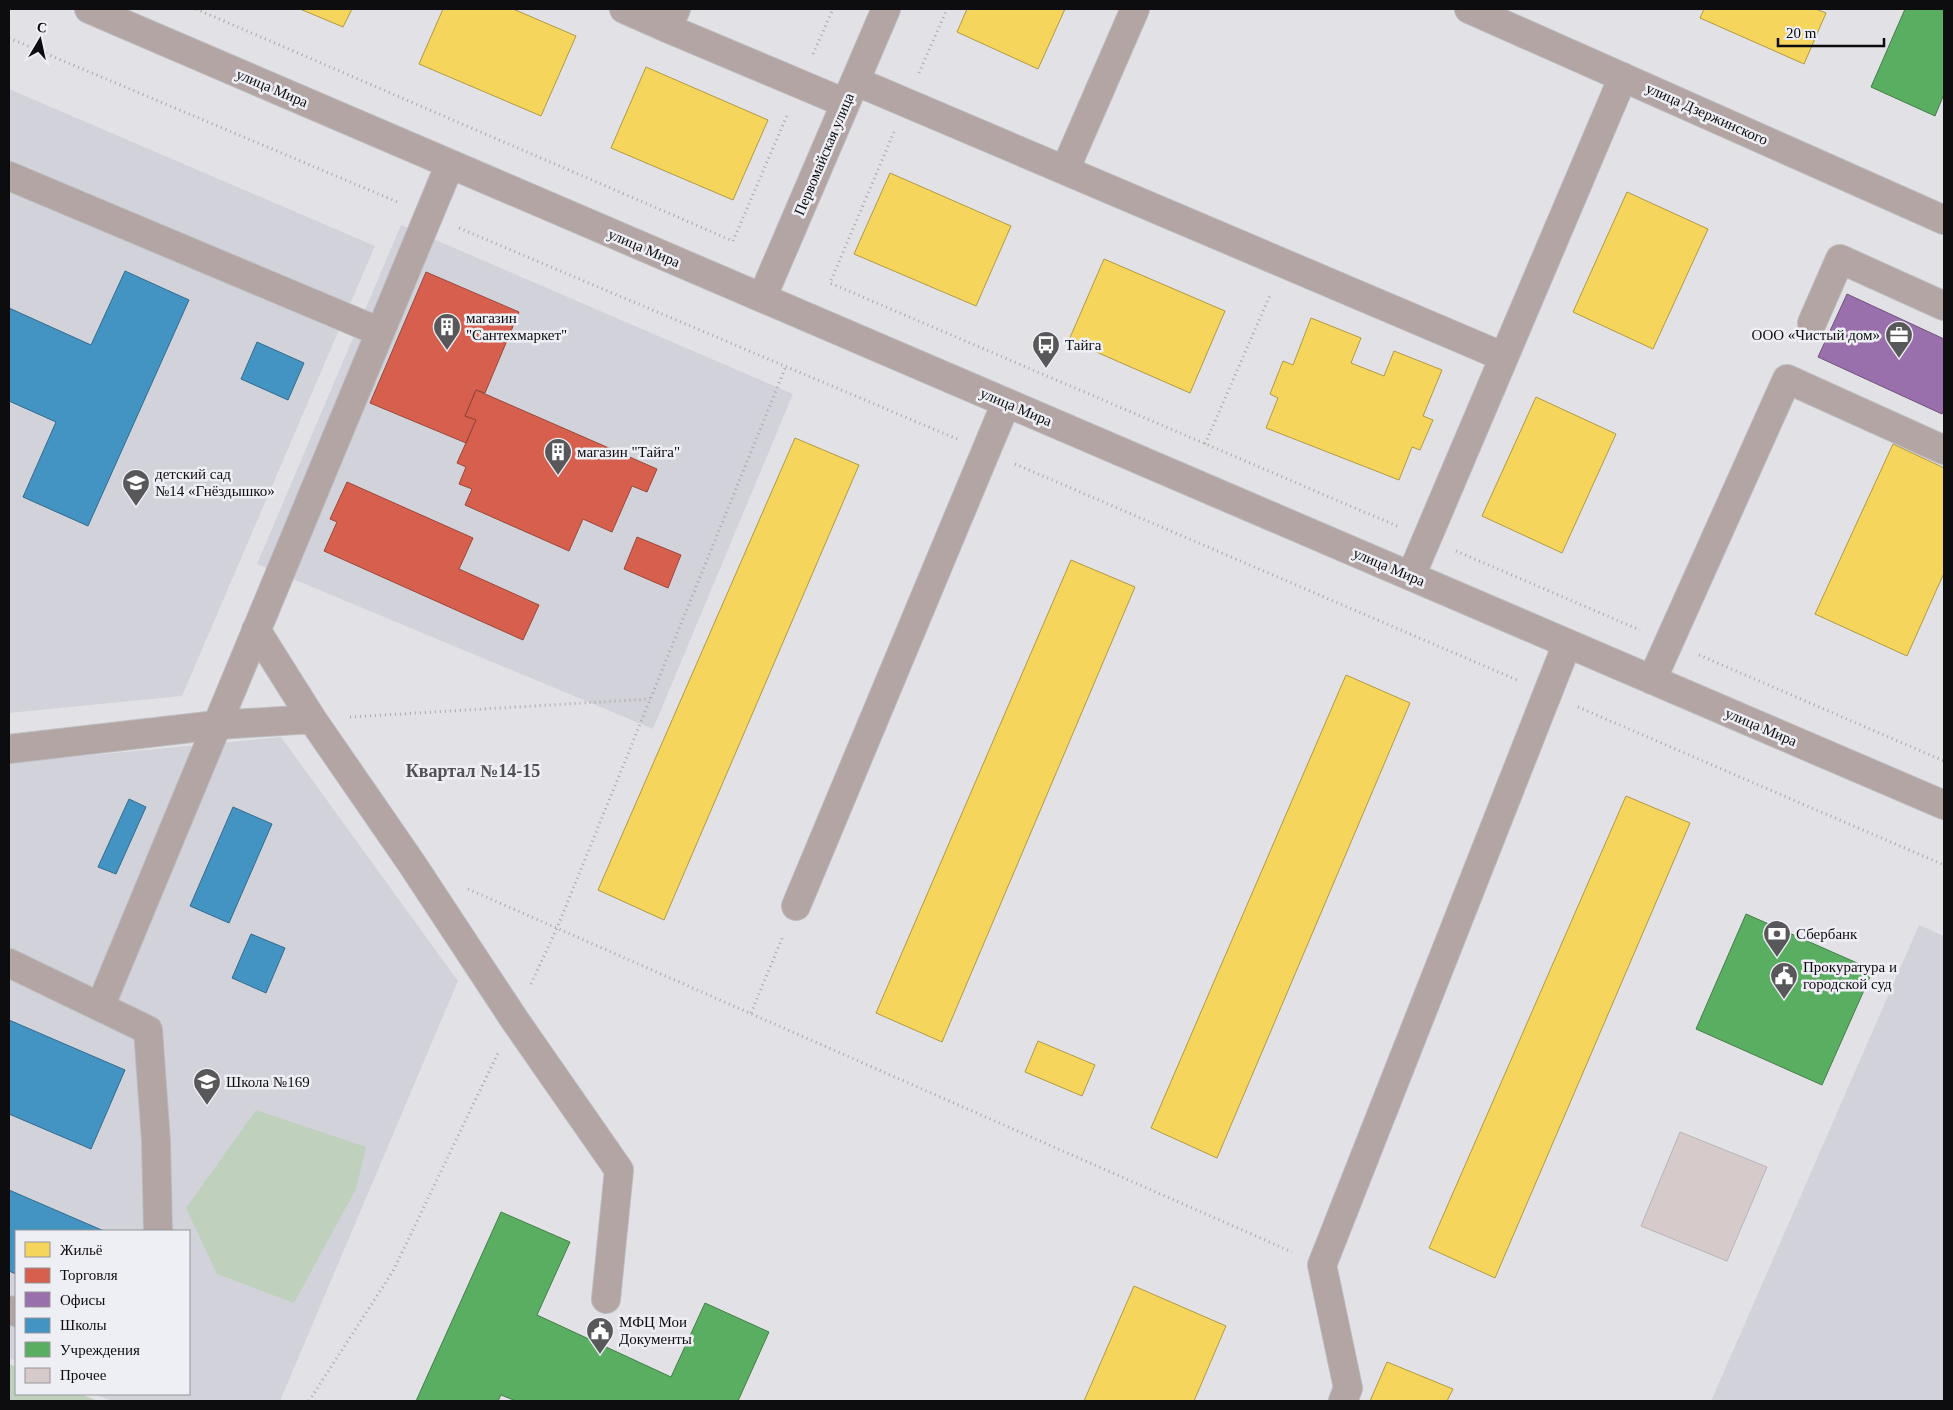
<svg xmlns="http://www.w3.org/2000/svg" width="1953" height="1410" viewBox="0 0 1953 1410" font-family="'Times New Roman',serif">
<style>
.built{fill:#d2d2db}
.green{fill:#bfd1bd}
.homes{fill:#f6d55c;stroke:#b09945}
.shops{fill:#d6604d;stroke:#9a473a}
.offices{fill:#9970ab;stroke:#6f527c}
.schools{fill:#4393c3;stroke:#336b8d}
.public{fill:#5aae61;stroke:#437e48}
.building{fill:#d6cbca;stroke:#b6b5b7}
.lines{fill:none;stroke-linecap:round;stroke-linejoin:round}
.minor-casing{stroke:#bcbcbe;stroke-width:30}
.path{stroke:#aea6a7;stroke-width:3;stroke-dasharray:1 4;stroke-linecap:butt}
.minor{stroke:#b2a5a3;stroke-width:28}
.labels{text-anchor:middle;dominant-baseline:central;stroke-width:5;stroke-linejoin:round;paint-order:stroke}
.street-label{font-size:15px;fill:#0d0d0f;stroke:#eeeef5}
.poi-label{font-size:15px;fill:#0d0d0f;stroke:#eeeef5;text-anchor:start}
.quarter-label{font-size:18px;font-weight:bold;fill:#505055;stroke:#eeeef5}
</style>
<rect width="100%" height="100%" fill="#e2e2e6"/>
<!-- built -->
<path class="built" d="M9,89L375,246L182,696L9,713Z
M401,225L793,394L653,729L257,564Z
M281,737L458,981L280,1401H112L94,1394H189V1231H16V1361L9,1358V763Z
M1919,925L1944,936V1401H1711Z"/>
<!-- green -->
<path class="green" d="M256,1110L366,1147L356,1189L294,1303L217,1274L186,1208Z
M9,1364L16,1367V1394H80L98,1401H9Z"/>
<!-- homes -->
<path class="homes" d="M300,9H352L343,27Z
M443,9H513L576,36L541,116L419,64Z
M967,9H1065L1038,69L957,32Z
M1704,9H1816L1826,13L1804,64L1700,18Z
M646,67L768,120L733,200L611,148Z
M890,173L1011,226L976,306L854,254Z
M1627,192L1708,229L1653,349L1573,312Z
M1104,259L1225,311L1190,393L1069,340Z
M1311,318L1361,338L1351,363L1384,376L1394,351L1442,370L1423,416L1433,420L1420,450L1412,447L1399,480L1266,428L1278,398L1270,394L1283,361L1293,365Z
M1536,397L1616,434L1562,553L1482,516Z
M795,438L859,465L664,920L598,890Z
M1893,444L1944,468V573L1907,656L1815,614Z
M1071,560L1135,587L942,1042L876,1013Z
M1346,675L1410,703L1217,1158L1151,1128Z
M1626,796L1690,823L1495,1278L1429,1248Z
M1038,1041L1095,1065L1082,1096L1025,1072Z
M1134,1286L1226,1326L1194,1401H1084Z
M1387,1362L1453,1389L1447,1401H1370Z"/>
<!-- shops -->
<path class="shops" d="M426,272L519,312L485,393L476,390L465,416L476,420L466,443L370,403Z
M476,390L657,469L647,492L632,486L612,532L583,519L569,551L465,505L472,489L459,484L466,467L457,463L476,420L465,416Z
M347,482L473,538L459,569L539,605L523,640L324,551L337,522L330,519Z
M637,537L681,555L668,588L624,569Z"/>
<!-- offices -->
<path class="offices" d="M1847,294L1944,339V409L1942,414L1818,357Z"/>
<!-- schools -->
<path class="schools" d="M125,271L189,300L88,526L23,497L56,422L9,401V308L91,345Z
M257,342L304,363L288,400L241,379Z
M129,799L146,807L116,874L98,867Z
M233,807L272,824L229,923L190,906Z
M251,934L285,948L266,993L232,978Z
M9,1020L125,1070L91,1149L9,1114Z
M9,1190L104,1231H16V1274L9,1271Z"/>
<!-- public -->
<path class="public" d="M1905,9H1944V94L1935,116L1871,87Z
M1746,914L1873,970L1822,1085L1696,1029Z
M501,1212L570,1242L537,1315L671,1377L705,1303L769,1332L738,1401H516L501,1395L498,1401H416Z"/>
<!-- building -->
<path class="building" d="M1680,1132L1767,1167L1727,1261L1641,1226Z"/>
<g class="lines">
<defs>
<path id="minor" d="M89,9L1944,805
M624,9L667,28L676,9
M1469,9L1944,220
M667,28L845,103
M855,81L1504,357
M1065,170L1135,9
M9,176L380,332
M762,298L886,9
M1812,323L1840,259L1944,306
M1411,576L1623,77
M256,630L312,719L412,864L514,1019L619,1170L606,1299
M1652,680L1787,379L1944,450
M9,749L217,725L312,719
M796,906L1006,403
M9,963L148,1030L156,1141L158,1231
M100,1007L450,164
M9,1310L16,1312
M1343,1401L1348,1388L1322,1265L1567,644"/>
</defs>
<!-- minor casing -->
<use href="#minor" class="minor-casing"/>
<!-- path -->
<path class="path" d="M196,9L733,241L788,113
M9,38L400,203
M813,54L833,9
M919,73L947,9
M894,132L830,283L1397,526
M459,228L957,439
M1205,444L1271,293
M1015,464L1517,680
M1456,551L1640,630
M1699,655L1944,761
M1578,707L1944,865
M350,717L650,699
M468,889L1292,1252
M531,984L557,928L786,366
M751,1013L783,936
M309,1401L393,1271L498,1053"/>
<!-- minor -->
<use href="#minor" class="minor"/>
</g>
<!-- icons -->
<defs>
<symbol id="building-pin" viewBox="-11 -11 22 30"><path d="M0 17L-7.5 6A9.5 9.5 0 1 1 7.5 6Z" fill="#58585a" stroke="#eeeef5"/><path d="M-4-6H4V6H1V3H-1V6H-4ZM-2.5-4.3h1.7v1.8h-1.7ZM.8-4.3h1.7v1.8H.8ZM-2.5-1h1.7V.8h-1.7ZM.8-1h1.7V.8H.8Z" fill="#fff"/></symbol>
<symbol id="office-pin" viewBox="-11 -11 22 30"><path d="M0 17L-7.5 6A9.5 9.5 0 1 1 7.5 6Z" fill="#58585a" stroke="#eeeef5"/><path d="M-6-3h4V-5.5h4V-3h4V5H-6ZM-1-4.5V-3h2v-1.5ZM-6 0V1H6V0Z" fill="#fff"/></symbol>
<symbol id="bus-pin" viewBox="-11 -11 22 30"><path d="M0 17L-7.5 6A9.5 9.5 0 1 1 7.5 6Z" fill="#58585a" stroke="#eeeef5"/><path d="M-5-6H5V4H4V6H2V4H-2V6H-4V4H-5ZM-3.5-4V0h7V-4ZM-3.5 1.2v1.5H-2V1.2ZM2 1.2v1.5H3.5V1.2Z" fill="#fff"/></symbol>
<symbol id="school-pin" viewBox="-11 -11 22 30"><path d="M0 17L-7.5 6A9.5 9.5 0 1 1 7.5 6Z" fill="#58585a" stroke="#eeeef5"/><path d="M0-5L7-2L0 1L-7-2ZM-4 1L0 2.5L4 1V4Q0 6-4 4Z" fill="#fff"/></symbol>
<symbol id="bank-pin" viewBox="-11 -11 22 30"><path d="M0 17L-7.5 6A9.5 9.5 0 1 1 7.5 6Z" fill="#58585a" stroke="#eeeef5"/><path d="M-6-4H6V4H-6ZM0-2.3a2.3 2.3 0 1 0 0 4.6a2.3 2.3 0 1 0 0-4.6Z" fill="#fff"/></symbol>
<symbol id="civic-pin" viewBox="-11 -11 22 30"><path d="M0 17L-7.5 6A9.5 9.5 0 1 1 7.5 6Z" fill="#58585a" stroke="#eeeef5"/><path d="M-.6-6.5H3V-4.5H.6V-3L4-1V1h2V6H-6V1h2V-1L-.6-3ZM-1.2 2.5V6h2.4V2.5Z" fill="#fff"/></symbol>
</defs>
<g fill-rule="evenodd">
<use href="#building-pin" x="431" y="311" width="32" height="43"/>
<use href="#office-pin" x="1883" y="319" width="32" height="43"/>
<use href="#bus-pin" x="1030" y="329" width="32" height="43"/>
<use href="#building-pin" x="542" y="436" width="32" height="43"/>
<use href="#school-pin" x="120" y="467" width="32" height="43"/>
<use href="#bank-pin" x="1761" y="918" width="32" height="43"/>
<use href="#civic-pin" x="1768" y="960" width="32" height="43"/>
<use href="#school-pin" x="191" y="1066" width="32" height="43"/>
<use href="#civic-pin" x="584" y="1315" width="32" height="43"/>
</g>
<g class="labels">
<!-- street labels -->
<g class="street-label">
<text transform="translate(272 88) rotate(23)">улица Мира</text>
<text transform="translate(1707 114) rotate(24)">улица Дзержинского</text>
<text transform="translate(824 154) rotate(-67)">Первомайская улица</text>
<text transform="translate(644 248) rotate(23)">улица Мира</text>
<text transform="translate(1016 407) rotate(23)">улица Мира</text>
<text transform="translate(1389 567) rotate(23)">улица Мира</text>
<text transform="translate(1761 727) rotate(23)">улица Мира</text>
</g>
<!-- poi labels -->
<g class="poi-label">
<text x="466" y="318">магазин<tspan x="466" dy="17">"Сантехмаркет"</tspan></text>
<text x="1880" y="335" text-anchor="end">ООО «Чистый дом»</text>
<text x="1065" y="345">Тайга</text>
<text x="577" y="452">магазин "Тайга"</text>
<text x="155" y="474">детский сад<tspan x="155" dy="17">№14 «Гнёздышко»</tspan></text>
<text x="1796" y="934">Сбербанк</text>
<text x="1803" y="967">Прокуратура и<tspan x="1803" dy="17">городской суд</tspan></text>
<text x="226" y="1082">Школа №169</text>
<text x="619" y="1322">МФЦ Мои<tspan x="619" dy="17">Документы</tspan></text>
</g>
<!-- quarter labels -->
<g class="quarter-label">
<text x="473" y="771">Квартал №14-15</text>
</g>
</g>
<!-- border -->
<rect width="1953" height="1410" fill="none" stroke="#0d0d0f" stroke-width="20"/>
<!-- legend -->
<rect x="15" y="1230" width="175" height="165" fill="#eeeef5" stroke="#949499"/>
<rect x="25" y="1242" width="25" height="15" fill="#f6d55c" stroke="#949499"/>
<text x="60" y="1255" font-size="15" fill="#0d0d0f">Жильё</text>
<rect x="25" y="1268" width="25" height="15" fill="#d6604d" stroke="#949499"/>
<text x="60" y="1280" font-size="15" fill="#0d0d0f">Торговля</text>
<rect x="25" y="1292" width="25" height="15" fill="#9970ab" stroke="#949499"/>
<text x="60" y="1305" font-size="15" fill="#0d0d0f">Офисы</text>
<rect x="25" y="1318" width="25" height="15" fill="#4393c3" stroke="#949499"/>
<text x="60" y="1330" font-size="15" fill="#0d0d0f">Школы</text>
<rect x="25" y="1342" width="25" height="15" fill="#5aae61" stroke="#949499"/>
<text x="60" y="1355" font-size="15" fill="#0d0d0f">Учреждения</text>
<rect x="25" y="1368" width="25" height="15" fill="#d6cbca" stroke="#949499"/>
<text x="60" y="1380" font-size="15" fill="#0d0d0f">Прочее</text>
<!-- north arrow -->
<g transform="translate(40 40) rotate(9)" stroke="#eeeef5" stroke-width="4" paint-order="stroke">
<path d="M0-4L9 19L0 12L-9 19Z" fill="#0d0d0f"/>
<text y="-8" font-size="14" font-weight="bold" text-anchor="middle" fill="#0d0d0f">С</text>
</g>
<!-- scale -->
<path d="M1778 38v8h106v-8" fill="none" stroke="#0d0d0f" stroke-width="2.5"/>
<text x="1786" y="38" font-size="15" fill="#0d0d0f" stroke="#eeeef5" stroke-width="4" paint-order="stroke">20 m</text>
</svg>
